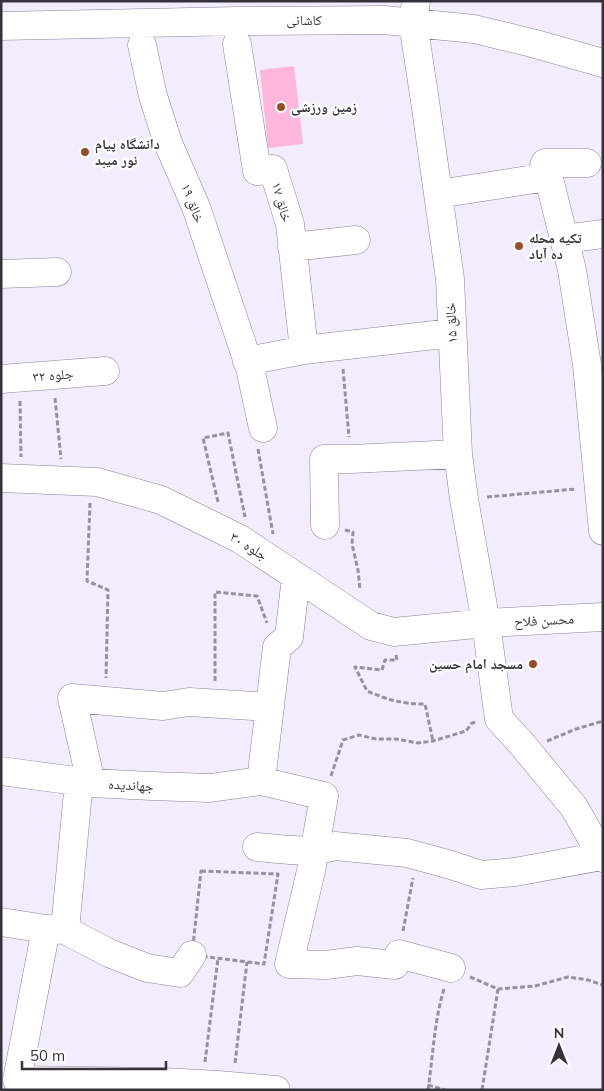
<svg xmlns="http://www.w3.org/2000/svg" width="604" height="1091" viewBox="0 0 604 1091" font-family="Mulish,'Noto Naskh Arabic',sans-serif">
<style>
.green{fill:#feb6db}
.lines{fill:none;stroke-linecap:round;stroke-linejoin:round}
.minor-casing{stroke:#8a8095;stroke-width:29}
.path{stroke:#97919f;stroke-width:3;stroke-dasharray:5 2.5;stroke-linecap:butt}
.minor{stroke:#fff;stroke-width:28}
.poi-dot{fill:#954f26;stroke:#fff;stroke-width:2}
.labels{text-anchor:middle;dominant-baseline:central;stroke-width:4.5;stroke-linejoin:round;paint-order:stroke}
.street-label{font-size:14px;fill:#36323b;stroke:#fff}
.poi-label{font-size:14px;font-weight:bold;fill:#36323b;stroke:#fff;text-anchor:start}
</style>
<rect width="100%" height="100%" fill="#f3ebfe"/>
<!-- green -->
<path class="green" d="M294,66L303,144L268,148L260,70Z"/>
<g class="lines">
<defs>
<path id="minor" d="M416,1L413,23L425,101L450,279L458,454L464,499L486,623L499,719L521,743L574,807L603,858
M1,26L238,21L384,20L474,29L532,43L603,63
M237,44L257,171L273,169L290,224L304,350
M142,45L153,96L168,143L196,207L250,368L263,428
M545,163L572,270L587,365L603,531
M438,194L541,178L545,163H587
M564,239L603,234
M292,247L356,240
M1,274L57,272
M247,361L304,350L452,333
M1,379L105,371
M1,478L97,482L161,500L240,539L371,626L394,632L486,623L603,617
M325,525L324,459H351L458,454
M1,771L91,783L152,786L210,788L261,781L277,647L289,637L296,577
M261,781L324,796L311,871L289,964L326,965L357,961L395,965L399,954L451,968
M91,783L72,698L163,706L189,702L270,707
M257,847C282,849 311,854 335,846L407,853L451,865L481,875L515,872L602,856
M1,922L46,929L65,930L79,781
M46,929L17,1080L164,1082L218,1085V1090
M65,930L109,953L147,968L180,973L192,955
M218,1085L276,1090"/>
</defs>
<!-- minor casing -->
<use href="#minor" class="minor-casing"/>
<!-- path -->
<path class="path" d="M343,369L349,437
M55,398L61,459
M20,401L21,457
M258,449L273,534
M487,497L576,489
M218,502L203,438L228,433L245,517
M90,503L87,581L108,590L106,678
M345,530L353,532L352,544L358,570L360,590
M396,655L397,660H385L382,670L355,667L367,691C389,700 401,704 425,704L433,741
M215,681V592L257,596L267,623
M547,741L576,729L603,721
M331,776L343,740L359,735L376,739H396L418,743L433,741L466,731L472,723L476,722
M201,871L278,874L264,964L192,955Z
M403,931L413,878
M470,977L498,989L535,986L568,977L588,980L603,985
M205,1062L218,958
M235,1063L247,962
M428,1085L445,1090
M428,1090C433,1056 434,1022 444,989
M482,1090L498,989"/>
<!-- minor -->
<use href="#minor" class="minor"/>
</g>
<!-- markers -->
<g class="poi-dot">
<circle cx="281" cy="107" r="5"/>
<circle cx="85" cy="152" r="5"/>
<circle cx="519" cy="246" r="5"/>
<circle cx="533" cy="664" r="5"/>
</g>
<g class="labels">
<!-- street labels -->
<g class="street-label">
<text x="304" y="20">کاشانی</text>
<text transform="translate(282 202) rotate(74)">خالق ۱۷</text>
<text transform="translate(193 203) rotate(69)">خالق ۱۹</text>
<text transform="translate(451 323) rotate(-93)">خالق ۱۵</text>
<text transform="translate(53 375) rotate(-5)">جلوه ۳۲</text>
<text transform="translate(249 546) rotate(32)">جلوه ۳۰</text>
<text transform="translate(544 620) rotate(-3)">محسن فلاح</text>
<text transform="translate(131 785) rotate(3)">جهاندیده</text>
</g>
<!-- poi labels -->
<g class="poi-label">
<text x="291" y="107">زمین ورزشی</text>
<text x="95" y="144">دانشگاه پیام<tspan x="95" dy="16">نور میبد</tspan></text>
<text x="529" y="238">تکیه محله<tspan x="529" dy="16">ده آباد</tspan></text>
<text x="523" y="664" text-anchor="end">مسجد امام حسین</text>
</g>
</g>
<!-- border -->
<rect width="604" height="1091" fill="none" stroke="#36323b" stroke-width="5"/>
<!-- north arrow -->
<g transform="translate(559 1046)" stroke="#ffffff" stroke-width="4" paint-order="stroke">
<path d="M0-4L9 19L0 12L-9 19Z" fill="#36323b"/>
<text y="-8" font-size="14" font-weight="bold" text-anchor="middle" fill="#36323b">N</text>
</g>
<!-- scale -->
<path d="M22 1061v8h144v-8" fill="none" stroke="#36323b" stroke-width="2.5"/>
<text x="30" y="1061" font-size="15" fill="#36323b" stroke="#ffffff" stroke-width="4" paint-order="stroke">50 m</text>
</svg>
